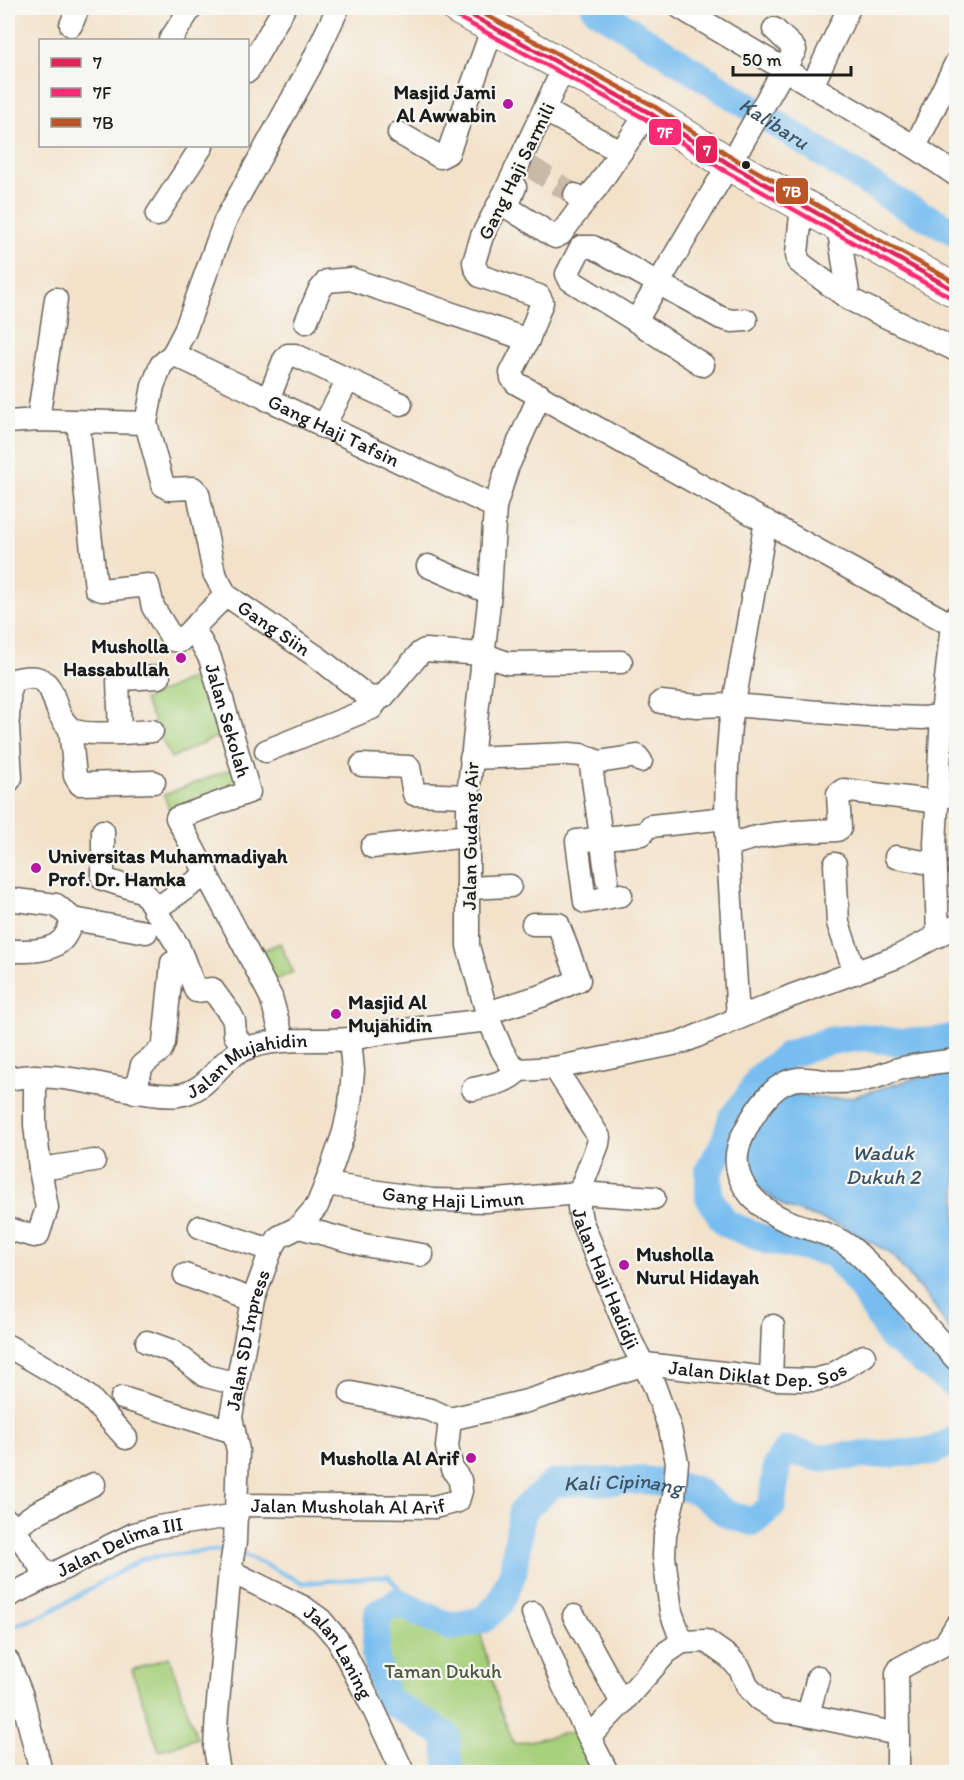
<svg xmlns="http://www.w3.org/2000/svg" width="964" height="1780" viewBox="0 0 964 1780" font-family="Itim,sans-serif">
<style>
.green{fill:#a7d07c;stroke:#62764c;stroke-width:1.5}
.water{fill:#78bdef;stroke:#4a6c86;stroke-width:1.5}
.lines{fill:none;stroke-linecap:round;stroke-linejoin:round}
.stream{stroke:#78bdef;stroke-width:4.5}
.river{stroke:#78bdef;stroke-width:28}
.minor-tunnel{stroke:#c8baa7;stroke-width:22;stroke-dasharray:22 11;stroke-linecap:butt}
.minor-casing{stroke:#676159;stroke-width:25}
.highway-casing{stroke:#676159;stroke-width:35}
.minor{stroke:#fff;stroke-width:22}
.highway{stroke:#fff;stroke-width:33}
.bus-1-casing{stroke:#f6f6f2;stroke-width:9}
.bus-2-casing{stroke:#f6f6f2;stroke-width:9}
.bus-3-casing{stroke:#f6f6f2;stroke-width:9}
.bus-1{stroke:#e1245a;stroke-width:4.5}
.bus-2{stroke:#fa2b75;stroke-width:4.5}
.bus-3{stroke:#ba5527;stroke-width:4.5}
.poi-dot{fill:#b5179e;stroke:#f6f6f2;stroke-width:2}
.bus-dot{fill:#1c1c1c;stroke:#f6f6f2;stroke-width:2}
.labels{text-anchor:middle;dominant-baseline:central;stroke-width:4.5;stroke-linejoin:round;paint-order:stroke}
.poi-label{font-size:20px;font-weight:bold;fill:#1c1c1c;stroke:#f6f6f2;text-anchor:end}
.street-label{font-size:20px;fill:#1c1c1c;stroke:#f6f6f2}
.park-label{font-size:20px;fill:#4d5b3e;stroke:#f6f6f2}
.water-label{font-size:21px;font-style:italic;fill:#3c5466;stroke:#f6f6f2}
.line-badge{stroke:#f6f6f2;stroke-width:2}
.badge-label{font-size:16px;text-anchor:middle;font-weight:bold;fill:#fff}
</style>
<rect width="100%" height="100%" fill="#f6f6f2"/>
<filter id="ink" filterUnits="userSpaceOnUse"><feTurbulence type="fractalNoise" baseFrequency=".0167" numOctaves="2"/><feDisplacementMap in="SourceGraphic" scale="12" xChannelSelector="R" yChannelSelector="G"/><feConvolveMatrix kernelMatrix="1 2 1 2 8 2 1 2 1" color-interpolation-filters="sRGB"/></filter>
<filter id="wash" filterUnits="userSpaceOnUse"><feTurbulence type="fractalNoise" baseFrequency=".008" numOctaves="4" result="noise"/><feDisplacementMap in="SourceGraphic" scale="24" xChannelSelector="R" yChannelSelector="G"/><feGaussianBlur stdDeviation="1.35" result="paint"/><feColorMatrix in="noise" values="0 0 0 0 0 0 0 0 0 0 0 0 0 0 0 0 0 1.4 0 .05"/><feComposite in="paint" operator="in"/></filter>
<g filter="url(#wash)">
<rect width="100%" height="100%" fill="#f3e2ca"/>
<!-- green -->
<path class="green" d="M196,676L223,734L171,758L144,700Z
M234,768L241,787L171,814L164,795Z
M280,943L293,972L268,984L255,954Z
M396,1604C430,1624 438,1631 479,1627L499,1706L514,1744L577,1731L597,1772H451C449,1749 452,1724 428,1711C415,1704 401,1702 389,1695C379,1669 377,1641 380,1614Z
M169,1657L197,1738L159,1751L132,1670Z"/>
<!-- water -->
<path class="water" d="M956,1074V1342L935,1307L890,1253L842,1226L785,1207L759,1188L747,1167L750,1143L758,1122L781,1098L794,1094L828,1099L852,1097L916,1078Z"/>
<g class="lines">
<!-- stream -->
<path class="stream" d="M241,1553L303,1583L388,1576L420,1613
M8,1628L44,1615L144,1558L215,1550L227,1551"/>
<!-- river -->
<g class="river">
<path id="s1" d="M595,8L903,205L956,232"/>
<path d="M956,1037L937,1041L896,1042L863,1037L829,1041L788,1055L760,1077L747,1099L732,1118L725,1141L709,1170V1197L725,1223L766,1240L832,1253L859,1284L891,1337L956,1386"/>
<path id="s2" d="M449,1772L446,1735L387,1700L375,1656L378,1613L397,1602L450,1627L482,1620L500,1604L513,1573L522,1511L554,1483L646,1480L696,1490L727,1514L753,1522L772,1506L777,1464L787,1450L819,1458L933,1451L956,1439"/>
</g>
</g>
</g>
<g filter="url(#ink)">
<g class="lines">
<!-- minor-tunnel -->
<path class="minor-tunnel" d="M529,166L575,195"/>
<defs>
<g id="minor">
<path id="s3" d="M338,8L311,65L225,221L185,331L173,354L161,365L153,386L146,423L163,485L169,489L193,488L198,493L214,573L226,595L320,659L368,697L379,698L383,697L420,653L425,650L483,654L507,663L621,662"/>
<path d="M681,8L915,147L956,175"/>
<path d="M71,25L78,8"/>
<path d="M170,40L191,8"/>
<path d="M565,65L506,190L482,236L474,262L475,267L480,276L539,296L542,302L528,340L511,373L512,378L516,383L952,625"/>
<path d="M248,71L284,8"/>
<path d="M812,86L849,8"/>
<path d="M553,115L621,152"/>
<path d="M399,133L440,157L448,153L493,27"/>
<path d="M741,145L795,50L793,47L774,29"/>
<path d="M915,147L956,63"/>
<path d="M729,164L636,321L570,280L567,274L581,247H593L721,318L732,321L746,320"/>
<path d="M515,187L507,207L555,237L561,234L585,201"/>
<path d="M575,195L585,201L597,187L648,112"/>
<path d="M802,205L797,254L798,261L804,266L849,299L956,350"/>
<path d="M157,215L202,146"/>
<path d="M838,225L849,299"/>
<path d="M636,321L703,365"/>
<path d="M306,322L319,291L327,281L351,279L528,340"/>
<path id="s4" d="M173,354L495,507"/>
<path d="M540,395L507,468L495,507L490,593L468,796V946L489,1020L502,1050L509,1062L519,1070L555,1068L683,1042L791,996L897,957L956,926"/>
<path d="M268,400L284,360L288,355H295L401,404"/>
<path d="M38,420L56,299"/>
<path d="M8,422L38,420L146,423"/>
<path d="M78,422L96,588L102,590L148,585L153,607L173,640L180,641L193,628"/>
<path d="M323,427L348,380"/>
<path d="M428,566L490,593"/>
<path id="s5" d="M226,595L193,628L210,658L249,792L177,818L271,997L283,1040"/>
<path d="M661,702L697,706L733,705L867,716L924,718L942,715"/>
<path d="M8,719L10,681C64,665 45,707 70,728C81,737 136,732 152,731"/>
<path d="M8,727L11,778L8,782"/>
<path d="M70,728L75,776L80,784L154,782"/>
<path d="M120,732L118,681L122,679L159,677"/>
<path d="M266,751L372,708L379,698"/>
<path d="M471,758L569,754L581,755L599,762L637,756L641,761"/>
<path d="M590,759L607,879"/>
<path d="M362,765L409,767L414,794L468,796"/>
<path d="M651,826L726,818"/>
<path d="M103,831V879L144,892L178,946L196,991L212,989L231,1015L234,1021L235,1035L245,1049"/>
<path d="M727,846C767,831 796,832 837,830L840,828L838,794L843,790L939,802"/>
<path d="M372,847L467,836"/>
<path d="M896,857L935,864"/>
<path d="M835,864L838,923L855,973"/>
<path d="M468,888L510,886"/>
<path d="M621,895L585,902L577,841L642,834"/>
<path d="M8,899L56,905L73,919L146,932"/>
<path d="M154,910L207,874"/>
<path d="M938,936L935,844L942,715L952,625L956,616"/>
<path d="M8,951C24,951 50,953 62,940C67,935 70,926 73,919"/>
<path d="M487,1013L544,995L579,980L558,924H533"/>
<path d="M738,1018L726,818L727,766L730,726L766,521"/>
<path d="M956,1060C939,1062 920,1064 903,1068C891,1070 880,1077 868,1079C856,1082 844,1082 832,1082C817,1081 801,1075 787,1082C768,1090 753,1115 744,1133C722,1174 753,1208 792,1223C812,1230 833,1234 850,1247C867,1260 881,1277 895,1292C916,1314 936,1337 956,1359"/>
<path id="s6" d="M555,1068L599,1137L598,1144L579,1193V1208L581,1220L632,1343L654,1385L670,1429L677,1462L674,1497L665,1535L664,1556L671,1612L682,1642L706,1641L730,1658L740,1669L748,1687L759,1699L778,1711L797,1713L898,1734V1772"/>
<path id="s7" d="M8,1079C46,1071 87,1082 125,1089C142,1093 162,1097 179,1095C211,1090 218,1059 245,1049C279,1036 314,1042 349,1039C358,1039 367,1035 376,1034C413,1029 451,1024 489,1020"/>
<path d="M473,1089C490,1085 507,1083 519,1070"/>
<path d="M135,1092L142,1065L161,1050L164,1043L172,963"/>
<path d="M40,1169L94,1161"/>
<path id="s8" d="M326,1184L432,1200L485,1201L579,1193L654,1198"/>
<path d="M200,1227L271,1250"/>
<path d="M299,1227L364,1245L422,1255"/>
<path d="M8,1229L34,1236L38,1235L47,1208L40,1169L35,1125V1076"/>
<path d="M185,1275L253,1300"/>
<path d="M147,1342L172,1351L206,1376L237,1384"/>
<path d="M8,1346L65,1379L90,1398L126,1438"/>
<path d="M771,1378L773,1326"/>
<path d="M351,1393L431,1410L450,1419"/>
<path d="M122,1398L234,1432"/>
<path id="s9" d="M237,1505L434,1507L458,1501L461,1491L460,1480L452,1469L447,1447L450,1419L527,1401L645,1364L776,1379L814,1380L830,1376L864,1356"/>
<path d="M8,1521L47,1576"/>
<path d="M14,1528L38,1512L94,1484"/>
<path id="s10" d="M230,1571L303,1607L321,1620L338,1640L374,1710L403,1772"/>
<path id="s11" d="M8,1596L134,1534L158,1527L237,1515"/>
<path d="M533,1613L563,1685L589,1737"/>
<path d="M574,1616L622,1703"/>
<path d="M8,1661L22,1696L41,1772"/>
<path d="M808,1715L818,1677"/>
<path d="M898,1734L897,1673L900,1668L945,1644L956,1626"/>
<path id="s12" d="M219,1772L215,1748L217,1713L230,1571L235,1542L238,1451L231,1417L237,1384L253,1300L271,1250L279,1237L299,1227L317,1206L326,1184L344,1132L350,1104L353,1071L350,1039"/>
<path d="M607,1772L589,1737L622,1703L667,1652L682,1642"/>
</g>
<path id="highway" d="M458,8L648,112L729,164L956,291"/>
</defs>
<!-- minor casing -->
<use href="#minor" class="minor-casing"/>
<!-- highway casing -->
<use href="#highway" class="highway-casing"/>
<!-- minor -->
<use href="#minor" class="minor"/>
<!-- highway -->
<use href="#highway" class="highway"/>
<defs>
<path id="bus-1" d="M458,8L648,112L729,164L956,291"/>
<path id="bus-2" d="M454,15L644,118L725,171L952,298"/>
<path id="bus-3" d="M473,8L652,105L733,158L956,283"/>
</defs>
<!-- bus-1 casing -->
<use href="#bus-1" class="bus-1-casing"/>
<!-- bus-2 casing -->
<use href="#bus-2" class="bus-2-casing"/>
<!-- bus-3 casing -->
<use href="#bus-3" class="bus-3-casing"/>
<!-- bus-1 -->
<use href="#bus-1" class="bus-1"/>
<!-- bus-2 -->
<use href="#bus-2" class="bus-2"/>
<!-- bus-3 -->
<use href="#bus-3" class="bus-3"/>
</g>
</g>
<!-- markers -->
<g class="poi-dot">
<circle cx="508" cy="104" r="6"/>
<circle cx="181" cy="658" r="6"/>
<circle cx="36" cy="868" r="6"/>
<circle cx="336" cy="1014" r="6"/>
<circle cx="624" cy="1265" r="6"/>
<circle cx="471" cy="1458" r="6"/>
</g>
<circle class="bus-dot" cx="746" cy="165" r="5"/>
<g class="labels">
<!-- poi labels -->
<g class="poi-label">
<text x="496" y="92">Masjid Jami<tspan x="496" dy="23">Al Awwabin</tspan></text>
<text x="169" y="646">Musholla<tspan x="169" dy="23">Hassabullah</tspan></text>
<text x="48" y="856" text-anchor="start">Universitas Muhammadiyah<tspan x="48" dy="23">Prof. Dr. Hamka</tspan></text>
<text x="348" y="1002" text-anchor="start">Masjid Al<tspan x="348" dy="23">Mujahidin</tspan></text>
<text x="636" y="1254" text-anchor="start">Musholla<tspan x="636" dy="23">Nurul Hidayah</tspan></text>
<text x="459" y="1458">Musholla Al Arif</text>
</g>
<!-- street labels -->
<g class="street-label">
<text transform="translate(516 171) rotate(-64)">Gang Haji Sarmili</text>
<text stroke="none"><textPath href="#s4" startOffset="178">Gang Haji Tafsin</textPath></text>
<text stroke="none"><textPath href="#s3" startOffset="728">Gang Siin</textPath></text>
<text stroke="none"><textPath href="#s5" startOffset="146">Jalan Sekolah</textPath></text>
<text transform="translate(470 836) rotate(-89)">Jalan Gudang Air</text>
<text stroke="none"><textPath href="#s7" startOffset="250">Jalan Mujahidin</textPath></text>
<text stroke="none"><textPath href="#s8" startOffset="128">Gang Haji Limun</textPath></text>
<text stroke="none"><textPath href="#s6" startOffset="232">Jalan Haji Hadidji</textPath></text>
<text stroke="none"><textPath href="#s12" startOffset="436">Jalan SD Inpress</textPath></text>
<text stroke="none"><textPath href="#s9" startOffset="624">Jalan Diklat Dep. Sos</textPath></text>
<text stroke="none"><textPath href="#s9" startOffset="111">Jalan Musholah Al Arif</textPath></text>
<text stroke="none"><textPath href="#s11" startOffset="123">Jalan Delima III</textPath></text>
<text stroke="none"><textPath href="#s10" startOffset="140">Jalan Laning</textPath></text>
</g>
<!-- park labels -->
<g class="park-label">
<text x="443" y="1671">Taman Dukuh</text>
</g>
<!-- water labels -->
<g class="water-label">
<text stroke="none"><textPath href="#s1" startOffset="213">Kalibaru</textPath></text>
<text x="883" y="1152">Waduk<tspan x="883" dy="24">Dukuh 2</tspan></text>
<text stroke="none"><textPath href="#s2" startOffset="540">Kali Cipinang</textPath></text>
</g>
</g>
<g class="line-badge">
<rect x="648" y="118" width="34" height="28" rx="6" fill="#fa2b75"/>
<rect x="695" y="135" width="23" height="29" rx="6" fill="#e1245a"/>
<rect x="775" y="177" width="34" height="28" rx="6" fill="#ba5527"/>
</g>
<g class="badge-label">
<text x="665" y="138">7F</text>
<text x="707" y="156">7</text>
<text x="792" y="197">7B</text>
</g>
<!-- margin -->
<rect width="964" height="1780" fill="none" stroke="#f6f6f2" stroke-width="30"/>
<!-- legend -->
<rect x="39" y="39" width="210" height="108" fill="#f6f6f2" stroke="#9f9f9c" stroke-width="1.5"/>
<rect x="51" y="58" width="30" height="9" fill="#e1245a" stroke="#9f9f9c" stroke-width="1.5"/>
<text x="93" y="69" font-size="18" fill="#1c1c1c">7</text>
<rect x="51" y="88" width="30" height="9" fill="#fa2b75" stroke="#9f9f9c" stroke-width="1.5"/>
<text x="93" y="99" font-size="18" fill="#1c1c1c">7F</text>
<rect x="51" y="118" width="30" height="9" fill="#ba5527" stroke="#9f9f9c" stroke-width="1.5"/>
<text x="93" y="129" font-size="18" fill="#1c1c1c">7B</text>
<!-- scale -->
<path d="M733 66v9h118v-9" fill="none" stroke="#1c1c1c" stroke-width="3"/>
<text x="742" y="66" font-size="18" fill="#1c1c1c" stroke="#f6f6f2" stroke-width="4.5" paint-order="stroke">50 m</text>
</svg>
